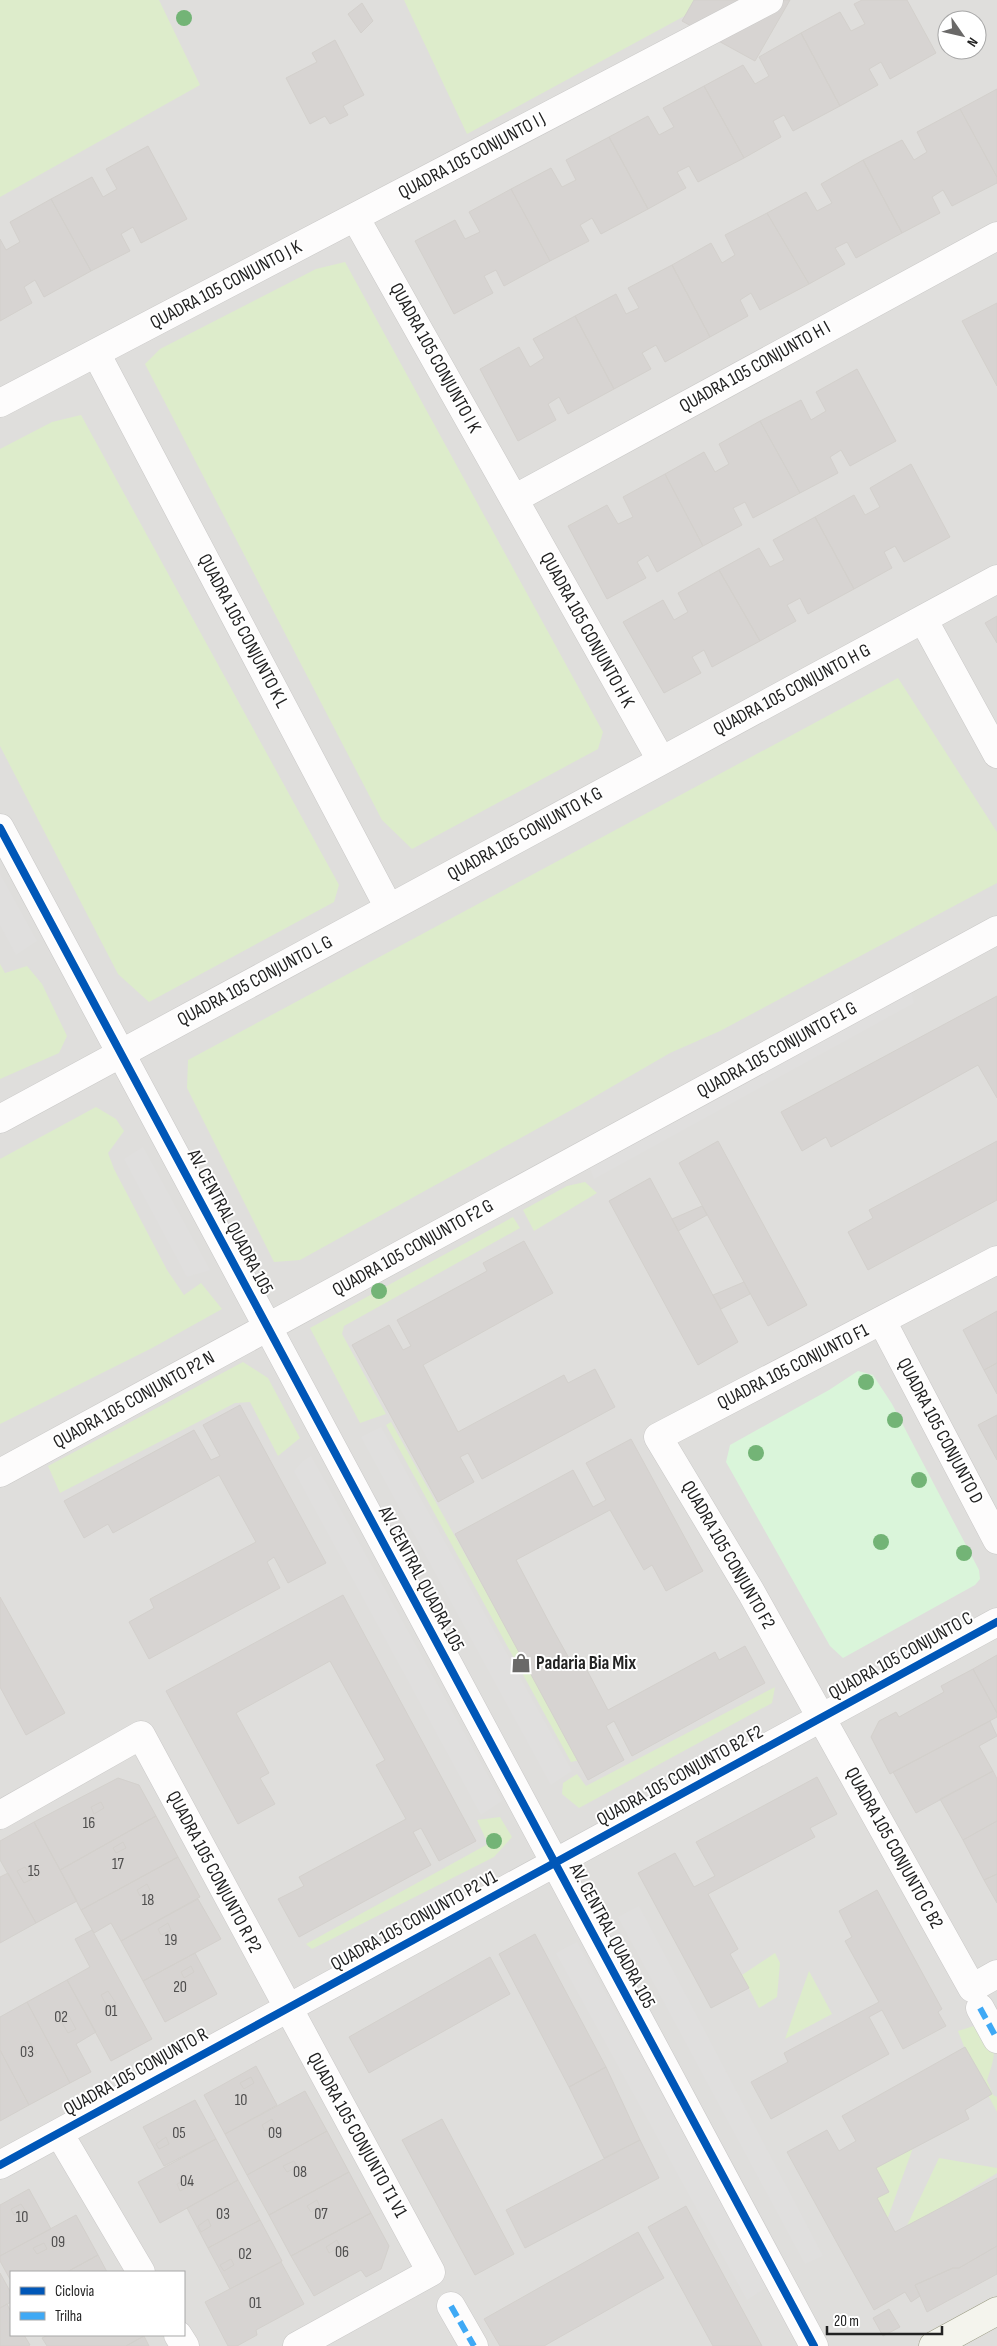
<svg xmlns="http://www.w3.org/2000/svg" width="997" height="2346" viewBox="0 0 997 2346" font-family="'Sofia Sans Condensed',sans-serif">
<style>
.residential{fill:#dfdedc;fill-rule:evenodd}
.grass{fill:#ddeccb}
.park{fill:#daf5da}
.parking{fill:#e0dfde}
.building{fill:#d7d4d2;stroke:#d3d0cc}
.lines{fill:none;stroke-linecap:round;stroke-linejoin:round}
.street-casing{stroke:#c9c8c7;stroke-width:29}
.secondary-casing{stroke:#999a82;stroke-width:29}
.street{stroke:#fdfcfc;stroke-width:28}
.secondary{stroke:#f4f4ed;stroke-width:28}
.quiet{stroke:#3fa9f5;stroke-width:6;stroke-dasharray:12 6;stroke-linecap:butt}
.cycleway-casing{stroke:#fff;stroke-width:11}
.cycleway{stroke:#0057b8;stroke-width:8}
.tree{fill:#73b476}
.labels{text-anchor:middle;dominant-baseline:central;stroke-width:4;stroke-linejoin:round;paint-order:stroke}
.number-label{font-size:16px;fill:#4f4e4e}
.street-label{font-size:19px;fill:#222;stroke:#fff}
.poi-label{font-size:19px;font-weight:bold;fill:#222;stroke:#fff;text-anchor:start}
</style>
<rect width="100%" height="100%" fill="#f0eeeb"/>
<!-- residential -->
<path class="residential" d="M0,0H997V2346H0ZM947,20H977V50H947ZM11,2272H184V2335H11Z"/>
<!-- grass -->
<path class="grass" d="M0,0H159L200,85L0,197Z
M404,0H714L467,134Z
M345,262L603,732L598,749L412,849L382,820L145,364L160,349L316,269Z
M81,415L339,885L334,902L149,1002L118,974L0,746V449L52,422Z
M898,678L997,832V883L720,1031L670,1053L582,1104L300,1260L274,1262L187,1088L188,1060Z
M0,964L5,973L27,966L42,984L67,1036L59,1053L0,1079Z
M96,1107L116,1119L124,1131L108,1153L114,1169L167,1270L184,1295L201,1283L222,1309L152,1348L0,1424V1159Z
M585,1182L597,1193L534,1231L523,1210L567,1186Z
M513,1217L520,1228L344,1326L342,1334L386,1414L360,1423L310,1328Z
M243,1362L268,1378L300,1438L278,1456L250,1402L235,1403L60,1493L48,1466Z
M391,1422L580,1760L571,1762L386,1425Z
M775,1687L772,1703L579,1808L562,1794L563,1783L577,1774L586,1786Z
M500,1817L512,1837L494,1857L312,1949L306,1944L488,1844L477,1820Z
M775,1953L780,1963L777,1997L759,2008L742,1975Z
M809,1971L832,2014L785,2039Z
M983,2023C996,2051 997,2051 987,2080L993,2095L997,2097V2112L969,2059L958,2031Z
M914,2145L887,2220L855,2176Z
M939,2158L997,2168V2173L904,2232Z"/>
<!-- park -->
<path class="park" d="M858,1371L873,1375L892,1404L979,1570L980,1579L975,1585L843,1658L830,1646L726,1462L730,1445L829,1390Z"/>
<!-- parking -->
<path class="parking" d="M0,874L37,941L16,955L0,925Z
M908,979L914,1003L594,1179L587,1160Z
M143,1147L210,1270L187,1277L124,1159Z
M381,1427L572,1771L551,1785L361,1437Z
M311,1456L502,1801L481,1815L294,1471L303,1461Z
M639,1906L823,2256L805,2264L618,1917Z
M577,1942L768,2286L747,2300L556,1953Z"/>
<!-- building -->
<path class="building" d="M694,0H790L755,61L682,21Z
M862,0H907L936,53L890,79L881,62L869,69L878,85L840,106L801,33L840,12L851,31L865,24L854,4Z
M362,3L373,21L361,33L348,14Z
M801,33L840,106L793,131L784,115L773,121L781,137L744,158L704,86L743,65L755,84L769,76L759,57Z
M335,40L364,95L343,106L348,115L330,124L325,116L310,124L286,78L317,62L312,53Z
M704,86L744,158L698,182L689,166L677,172L686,188L648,209L609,137L648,116L659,135L674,127L663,108Z
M997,89V177L960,109Z
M960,109L997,177V183L952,206L943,190L932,197L940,213L902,233L863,160L902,140L914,160L927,152L917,132Z
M609,137L648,209L601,234L592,218L580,225L589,241L550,261L511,189L551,168L562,187L576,180L566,160Z
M148,146L187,219L141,243L133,227L121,234L130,251L91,271L51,199L92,177L103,197L117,189L106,169Z
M863,160L902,233L856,258L847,242L835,248L845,264L809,284L767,213L806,192L817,211L832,203L821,184Z
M511,189L550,261L504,286L496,270L484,276L493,293L454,314L415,241L455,220L465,239L480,232L469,212Z
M51,199L91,271L44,297L35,280L24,287L32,303L0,321V239L6,250L20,242L10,222Z
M767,213L809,284L760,310L751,293L740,300L748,316L710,337L672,265L711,243L722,263L735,255L725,235Z
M672,265L710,337L665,362L656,345L642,353L651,369L614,389L575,316L616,294L626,314L639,308L628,288Z
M997,303V386L962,321Z
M575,316L614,389L568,414L559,397L548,404L556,420L518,441L480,369L519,347L530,367L544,358L533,339Z
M857,369L896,441L850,466L841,450L830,457L838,473L800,493L760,421L801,400L811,420L826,411L816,392Z
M760,421L800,493L753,518L745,502L733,508L742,525L703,546L665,474L704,452L715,472L729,464L719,444Z
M911,464L950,537L904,562L895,546L884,552L892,568L854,589L815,517L854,495L865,515L880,507L870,488Z
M665,474L703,546L657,572L648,555L637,562L646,578L607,599L568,526L607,505L618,524L633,517L623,497Z
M815,517L854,589L808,614L800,598L787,605L796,621L760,641L719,570L759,548L770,567L784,560L773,540Z
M719,570L760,641L712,667L704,650L692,657L701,673L664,693L623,622L663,600L674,620L688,612L678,593Z
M997,616V643L985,623Z
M997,996V1098L978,1065L831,1147L826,1137L802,1151L781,1112Z
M718,1141L807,1305L768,1326L679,1163Z
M997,1141V1200L868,1270L848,1232L873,1218L869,1210Z
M650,1178L738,1342L698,1365L609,1201Z
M702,1206L707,1215L678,1231L672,1219Z
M524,1241L553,1293L423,1365L458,1432L564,1375L568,1383L595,1369L615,1407L482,1479L468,1453L460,1457L474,1482L438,1502L352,1345L389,1325L403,1350L411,1346L397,1320L487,1271L483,1263Z
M744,1282L750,1294L721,1309L713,1295Z
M997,1311V1363L984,1370L963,1330Z
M997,1363V1394L984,1370Z
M240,1405L326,1563L288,1583L274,1557L267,1562L280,1588L149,1659L129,1622L154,1608L150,1599L256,1542L219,1475L113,1533L108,1524L84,1538L64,1501L194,1430L211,1460L220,1456L203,1425Z
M997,1415V1460L978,1425Z
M631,1439L703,1571L666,1591L652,1565L644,1570L610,1510L516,1560L551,1626L570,1660L579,1655L608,1710L715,1652L719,1660L745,1646L765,1683L632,1756L614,1721L606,1726L624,1760L588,1780L455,1534L573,1470L593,1507L606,1500L586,1463Z
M343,1595L476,1841L439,1861L421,1828L413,1832L431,1865L299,1937L278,1899L304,1886L299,1877L406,1819L376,1765L385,1760L330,1661L236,1713L269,1773L260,1778L275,1804L238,1824L166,1691Z
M0,1597L65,1713L26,1735L0,1687Z
M997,1655V1713L973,1669Z
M973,1669L997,1713V1717L890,1774L871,1737L879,1721L896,1712L899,1717L944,1692L941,1686Z
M990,1721L997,1736L979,1746L993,1771L916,1813L893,1772Z
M993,1771L997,1779V1821L963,1840L940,1799Z
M817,1777L837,1814L810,1828L815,1837L708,1894L738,1949L730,1954L749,1988L711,2008L638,1873L675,1853L694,1887L715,1876L696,1842Z
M118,1778L139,1785L156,1816L60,1870L34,1822Z
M101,1802L104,1808L94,1814L91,1807Z
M156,1816L178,1857L81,1910L60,1870Z
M997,1821V1874L984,1880L963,1840Z
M34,1822L77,1901L36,1923L0,1860V1841Z
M123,1842L126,1848L116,1853L113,1848Z
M178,1857L200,1897L121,1941L111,1923L94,1933L81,1910Z
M25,1867L32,1879L24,1883L17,1871Z
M8,1873L36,1923L0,1943V1877Z
M997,1874V1903L984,1880Z
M147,1884L150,1890L140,1896L137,1890Z
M877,1890L942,2009L938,2012L946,2026L903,2049L882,2010L869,2017L889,2054L771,2119L751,2082L788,2062L784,2053L879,2002L845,1941L852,1937L839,1911Z
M198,1899L221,1939L143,1981L121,1941Z
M168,1923L171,1930L161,1935L158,1929Z
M92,1930L152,2039L111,2061L67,1980L90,1967L75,1939Z
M535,1934L606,2067L569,2087L499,1954Z
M195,1953L217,1994L165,2022L143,1981Z
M490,1957L510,1994L369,2073L349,2037Z
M191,1966L194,1972L184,1978L181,1972Z
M67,1980L96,2032L76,2044L91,2072L70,2083L27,2002Z
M108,1991L116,2003L108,2008L101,1995Z
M27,2002L70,2083L29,2105L0,2050V2017Z
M69,2016L76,2029L68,2033L61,2021Z
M29,2041L37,2053L29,2057L22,2045Z
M965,2047L992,2094L965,2110L969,2119L876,2168L889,2192L877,2198L895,2232L997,2178V2246L959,2268H953L915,2285L920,2296L911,2302L905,2292L874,2310L787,2152L827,2130L839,2151L856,2141L842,2116Z
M0,2050L29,2105L0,2121Z
M256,2066L277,2105L225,2134L204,2095Z
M606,2067L640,2140L604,2158L569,2087Z
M251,2077L254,2083L244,2089L240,2083Z
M305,2091L327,2131L247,2175L225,2134Z
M195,2100L216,2139L164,2166L143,2127Z
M272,2119L275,2125L265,2131L262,2125Z
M442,2119L514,2254L475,2275L402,2140Z
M327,2131L349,2172L269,2215L247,2175Z
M166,2137L169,2144L159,2149L156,2144Z
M216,2139L238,2180L160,2223L138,2182Z
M640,2140L659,2178L525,2248L506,2210Z
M294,2161L297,2167L287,2172L283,2166Z
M349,2172L371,2213L291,2256L269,2215Z
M188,2179L191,2185L180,2191L177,2184Z
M238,2180L260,2220L208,2248L187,2208Z
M29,2189L51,2229L0,2256V2205Z
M317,2200L320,2207L311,2212L307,2206Z
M21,2204L25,2210L14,2215L11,2209Z
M686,2206L762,2346H713L648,2227Z
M371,2213L389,2246L381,2269L366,2277L361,2270L314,2296L291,2256Z
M76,2215L98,2255L67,2272H11V2281L0,2261V2256Z
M208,2219L211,2226L201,2232L198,2226Z
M260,2220L282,2261L230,2289L208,2248Z
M638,2232L664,2278L544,2346H500L484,2319Z
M337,2240L340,2247L329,2253L326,2247Z
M44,2243L47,2249L37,2254L33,2248Z
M997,2246V2274L927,2312L915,2285L953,2268H959Z
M98,2255L107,2272H67Z
M231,2259L234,2265L224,2271L220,2265Z
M281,2262L304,2304L256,2330L257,2335L237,2346H228L205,2302Z
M0,2273L11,2293V2302L0,2308Z
M7,2304L11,2312V2335H24L30,2345L28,2346H0V2308Z
M889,2309L900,2327L883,2336L873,2318Z
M48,2335H143L144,2336L126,2346H47L42,2338Z
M144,2336L149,2346H126L142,2337Z"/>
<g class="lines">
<defs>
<path id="street" d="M355,217L661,760
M96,353L389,908
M0,403L769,0
M514,499L997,236
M923,619L997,754
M0,828L814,2346
M0,1119L997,579
M997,1260L658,1437L751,1592L972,1988L997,1974
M882,1321L997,1540
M0,1473L997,930
M0,1815L141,1735L431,2272L297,2346
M980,2008L997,2039
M59,2133L141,2272
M0,2165L997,1622
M451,2306L474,2346
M178,2335L185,2346"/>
<path id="secondary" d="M933,2346L997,2311"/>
</defs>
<!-- street casing -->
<use href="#street" class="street-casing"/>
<!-- secondary casing -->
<use href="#secondary" class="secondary-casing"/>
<!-- street -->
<use href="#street" class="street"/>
<!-- secondary -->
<use href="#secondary" class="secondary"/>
<!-- quiet -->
<path class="quiet" d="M980,2008L997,2039
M451,2306L474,2346"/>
<defs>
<path id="cycleway" d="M0,828L814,2346
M0,2165L997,1622"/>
</defs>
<!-- cycleway casing -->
<use href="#cycleway" class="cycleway-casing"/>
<!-- cycleway -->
<use href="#cycleway" class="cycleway"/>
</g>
<!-- trees -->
<g class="tree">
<circle cx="184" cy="18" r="8"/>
<circle cx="379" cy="1291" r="8"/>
<circle cx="866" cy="1382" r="8"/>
<circle cx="895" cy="1420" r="8"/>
<circle cx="756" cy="1453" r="8"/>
<circle cx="919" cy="1480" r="8"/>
<circle cx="881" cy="1542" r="8"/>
<circle cx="964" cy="1553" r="8"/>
<circle cx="494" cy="1841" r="8"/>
</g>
<!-- icons -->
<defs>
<symbol id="shop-bare" viewBox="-9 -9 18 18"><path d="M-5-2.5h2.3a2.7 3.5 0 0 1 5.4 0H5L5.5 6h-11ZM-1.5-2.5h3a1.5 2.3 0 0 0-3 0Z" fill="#6a6968" stroke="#fff" stroke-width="2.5" paint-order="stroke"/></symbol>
</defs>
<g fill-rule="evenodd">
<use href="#shop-bare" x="507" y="1649" width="28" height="28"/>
</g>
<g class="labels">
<!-- number labels -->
<g class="number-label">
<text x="89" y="1823">16</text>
<text x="118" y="1864">17</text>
<text x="34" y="1871">15</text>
<text x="148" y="1900">18</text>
<text x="171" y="1940">19</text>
<text x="180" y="1987">20</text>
<text x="111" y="2011">01</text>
<text x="61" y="2017">02</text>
<text x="27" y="2052">03</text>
<text x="241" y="2100">10</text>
<text x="179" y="2133">05</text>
<text x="275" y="2133">09</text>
<text x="300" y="2172">08</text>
<text x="187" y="2181">04</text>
<text x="223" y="2214">03</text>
<text x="321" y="2214">07</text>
<text x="22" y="2217">10</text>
<text x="58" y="2242">09</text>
<text x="342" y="2252">06</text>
<text x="245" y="2254">02</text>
<text x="255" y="2303">01</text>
</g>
<!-- street labels -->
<g class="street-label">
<text transform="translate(472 156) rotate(-28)">QUADRA 105 CONJUNTO I J</text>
<text transform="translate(226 285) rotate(-28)">QUADRA 105 CONJUNTO J K</text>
<text transform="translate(435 358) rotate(61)">QUADRA 105 CONJUNTO I K</text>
<text transform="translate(755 367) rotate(-29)">QUADRA 105 CONJUNTO H I</text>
<text transform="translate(587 630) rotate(61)">QUADRA 105 CONJUNTO H K</text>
<text transform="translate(243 631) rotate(62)">QUADRA 105 CONJUNTO K L</text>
<text transform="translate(792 690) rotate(-28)">QUADRA 105 CONJUNTO H G</text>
<text transform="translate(525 834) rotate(-29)">QUADRA 105 CONJUNTO K G</text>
<text transform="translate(255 981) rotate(-28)">QUADRA 105 CONJUNTO L G</text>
<text transform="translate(777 1050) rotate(-29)">QUADRA 105 CONJUNTO F1 G</text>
<text transform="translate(230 1222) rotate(62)">AV. CENTRAL QUADRA 105</text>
<text transform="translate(413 1248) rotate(-29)">QUADRA 105 CONJUNTO F2 G</text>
<text transform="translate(793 1367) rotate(-27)">QUADRA 105 CONJUNTO F1</text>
<text transform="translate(134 1400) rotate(-29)">QUADRA 105 CONJUNTO P2 N</text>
<text transform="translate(940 1431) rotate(62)">QUADRA 105 CONJUNTO D</text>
<text transform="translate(728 1555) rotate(60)">QUADRA 105 CONJUNTO F2</text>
<text transform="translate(421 1579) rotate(62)">AV. CENTRAL QUADRA 105</text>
<text transform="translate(901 1656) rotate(-29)">QUADRA 105 CONJUNTO C</text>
<text transform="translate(680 1776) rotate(-29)">QUADRA 105 CONJUNTO B2 F2</text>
<text transform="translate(894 1848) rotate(61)">QUADRA 105 CONJUNTO C B2</text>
<text transform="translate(214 1872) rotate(62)">QUADRA 105 CONJUNTO R P2</text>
<text transform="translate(414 1921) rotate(-29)">QUADRA 105 CONJUNTO P2 V1</text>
<text transform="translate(612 1936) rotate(62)">AV. CENTRAL QUADRA 105</text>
<text transform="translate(136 2072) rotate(-29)">QUADRA 105 CONJUNTO R</text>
<text transform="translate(357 2135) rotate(61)">QUADRA 105 CONJUNTO T1 V1</text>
</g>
<!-- poi labels -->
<g class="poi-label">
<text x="536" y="1663">Padaria Bia Mix</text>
</g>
</g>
<!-- legend -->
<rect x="10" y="2271" width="175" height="65" fill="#ffffff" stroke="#a7a7a7"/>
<rect x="20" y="2287" width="25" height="8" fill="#0057b8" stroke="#a7a7a7"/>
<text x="55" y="2296" font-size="15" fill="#222222">Ciclovia</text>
<rect x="20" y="2312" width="25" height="8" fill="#3fa9f5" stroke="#a7a7a7"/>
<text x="55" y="2321" font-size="15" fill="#222222">Trilha</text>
<!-- north arrow -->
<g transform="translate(962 35) rotate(124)"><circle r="24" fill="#ffffff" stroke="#a7a7a7"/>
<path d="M0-4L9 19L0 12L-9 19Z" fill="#6a6968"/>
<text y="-8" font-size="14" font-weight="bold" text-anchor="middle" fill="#222222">N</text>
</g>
<!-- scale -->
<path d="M827 2326v8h115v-8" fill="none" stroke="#222222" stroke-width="2.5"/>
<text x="834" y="2326" font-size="15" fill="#222222" stroke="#ffffff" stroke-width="4" paint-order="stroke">20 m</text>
</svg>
